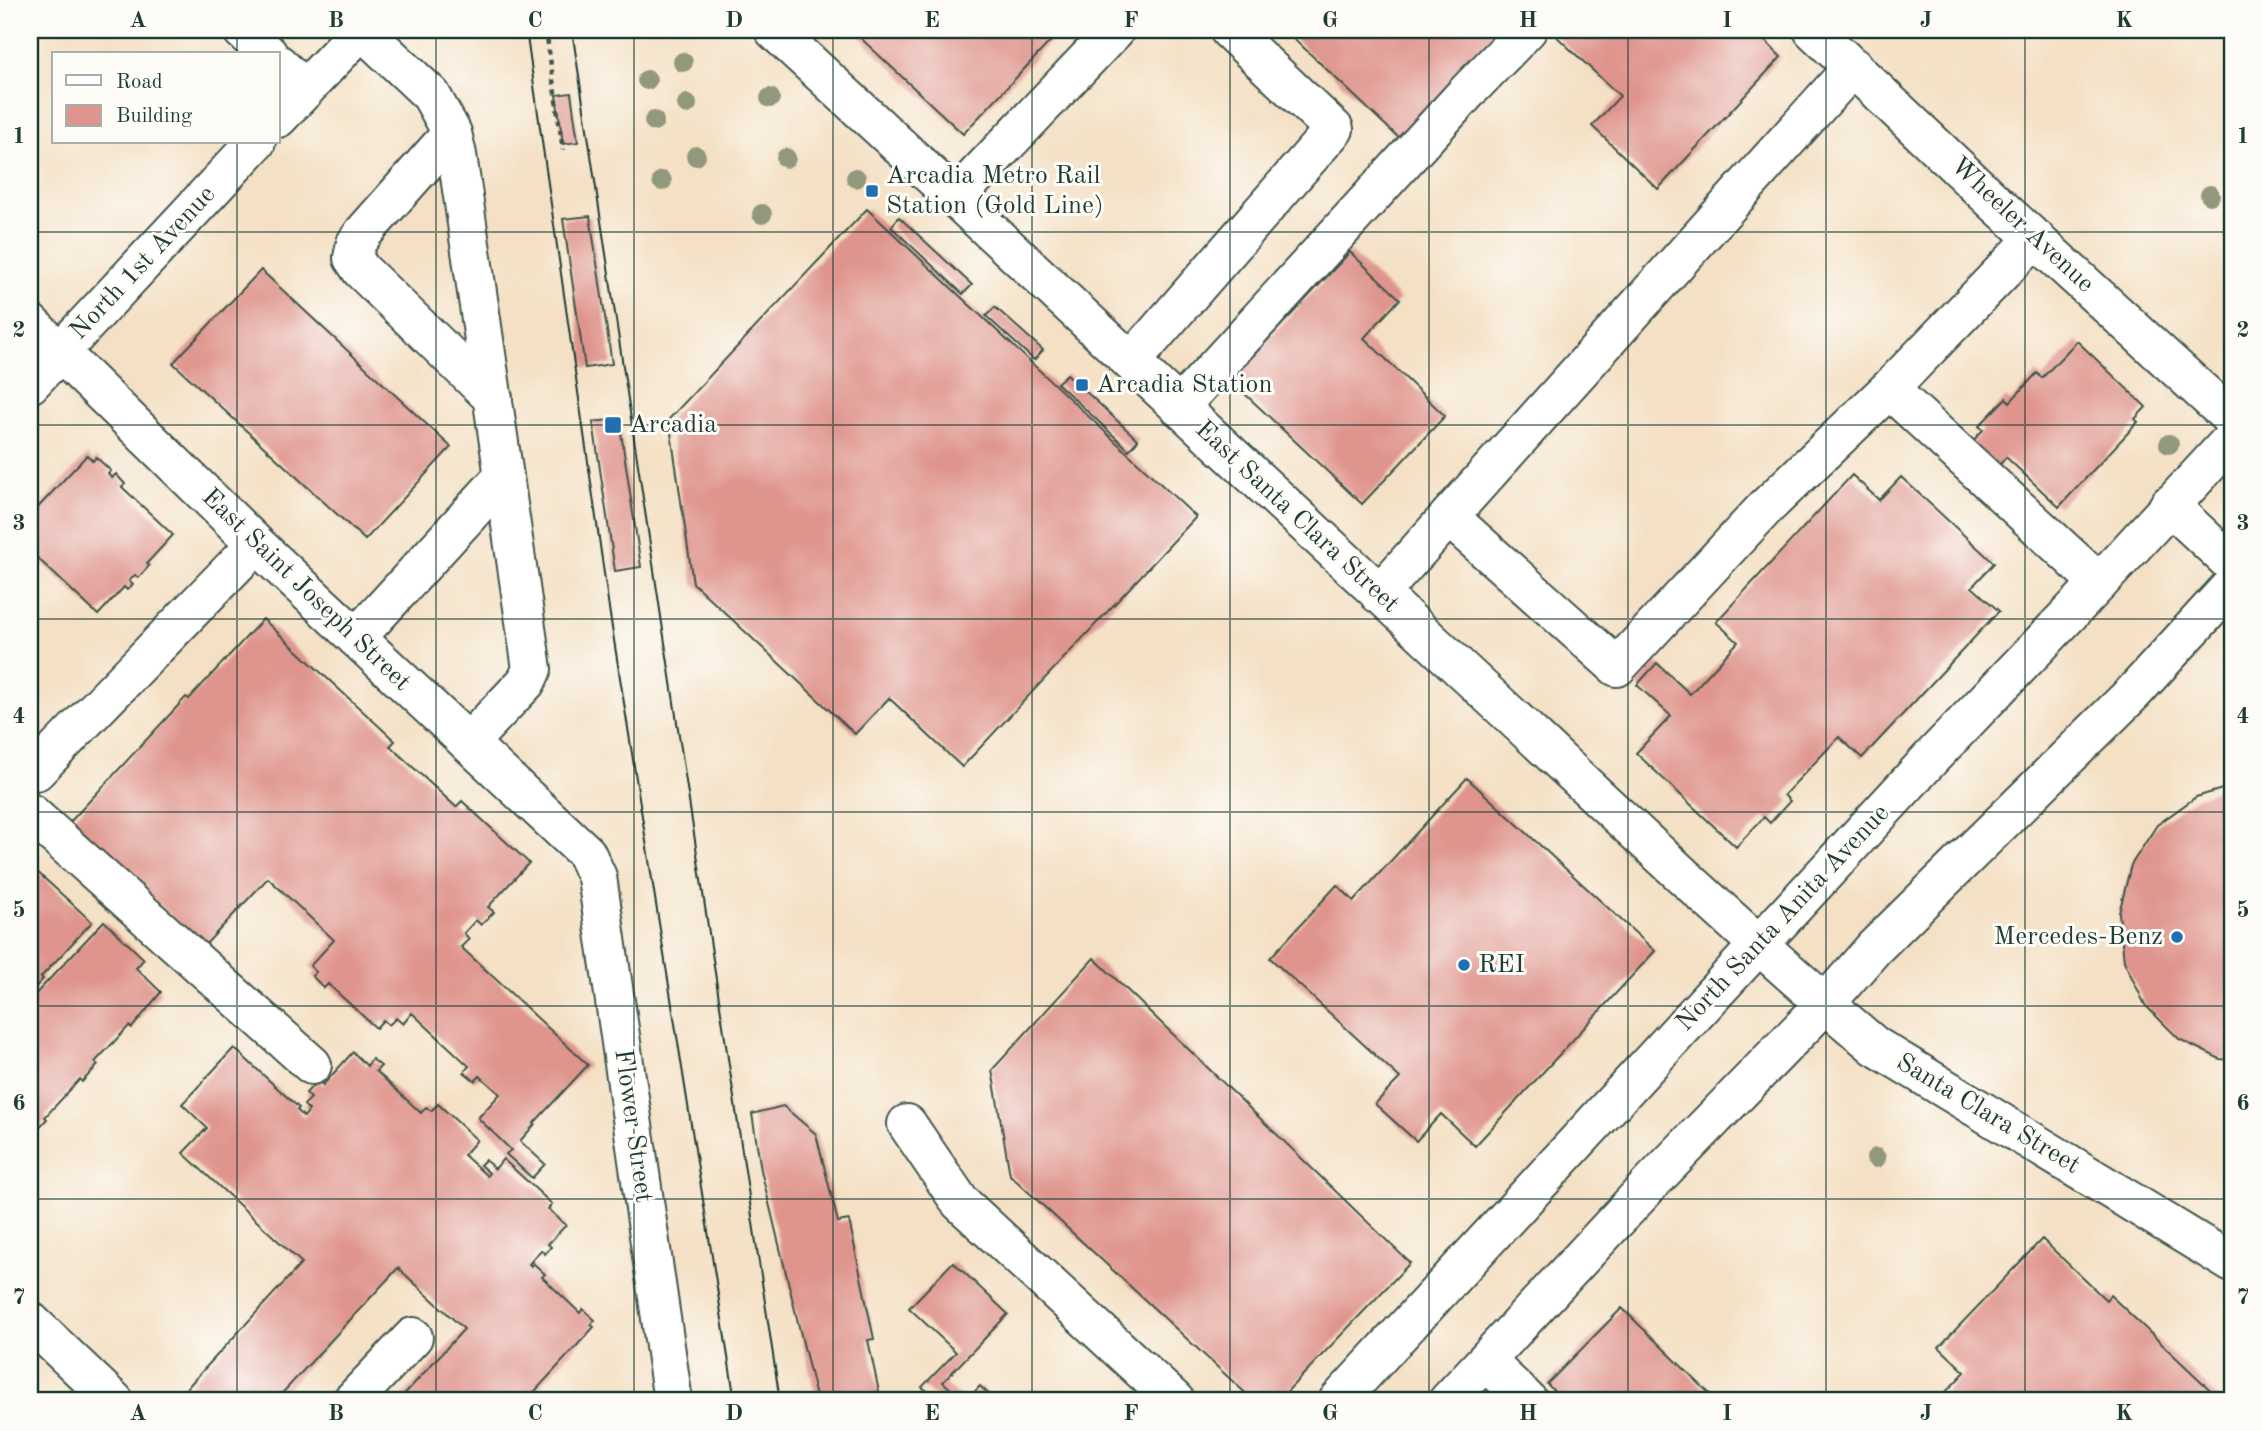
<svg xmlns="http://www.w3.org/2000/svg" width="2262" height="1431" viewBox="0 0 2262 1431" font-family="'Old Standard TT',serif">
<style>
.building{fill:#df958e}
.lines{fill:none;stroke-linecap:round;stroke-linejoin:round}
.minor-casing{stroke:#3f554a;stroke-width:42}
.major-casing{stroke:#3f554a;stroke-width:42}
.path{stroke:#3f554a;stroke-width:4.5;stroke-dasharray:5 5;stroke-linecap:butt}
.minor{stroke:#fff;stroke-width:38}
.major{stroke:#fff;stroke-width:38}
.tram{stroke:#1f3d34;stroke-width:2}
.tree{fill:#92987c}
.grid{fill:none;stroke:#1f3d34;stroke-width:2;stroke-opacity:0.55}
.poi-dot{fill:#1f6fb2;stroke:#fdfcf7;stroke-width:2.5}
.labels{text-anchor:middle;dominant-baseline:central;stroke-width:6;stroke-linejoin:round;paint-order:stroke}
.poi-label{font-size:26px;fill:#1f3d34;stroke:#fdfcf7;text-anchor:start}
.street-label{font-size:26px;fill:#1f3d34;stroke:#fdfcf7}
.neatline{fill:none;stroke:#1f3d34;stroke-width:2.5}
.grid-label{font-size:23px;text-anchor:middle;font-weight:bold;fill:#1f3d34}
</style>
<rect width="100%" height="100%" fill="#fdfcf7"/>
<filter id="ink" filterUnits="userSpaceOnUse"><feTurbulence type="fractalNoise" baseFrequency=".0143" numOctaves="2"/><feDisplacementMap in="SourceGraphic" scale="14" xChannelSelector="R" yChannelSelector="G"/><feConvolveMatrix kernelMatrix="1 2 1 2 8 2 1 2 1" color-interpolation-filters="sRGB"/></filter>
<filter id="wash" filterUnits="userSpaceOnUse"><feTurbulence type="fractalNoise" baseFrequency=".00686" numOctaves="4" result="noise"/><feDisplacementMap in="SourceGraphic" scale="28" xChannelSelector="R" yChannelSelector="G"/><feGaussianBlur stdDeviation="1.57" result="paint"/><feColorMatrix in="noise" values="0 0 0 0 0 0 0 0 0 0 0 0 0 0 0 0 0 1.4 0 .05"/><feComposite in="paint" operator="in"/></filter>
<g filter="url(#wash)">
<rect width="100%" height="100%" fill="#f4e0c4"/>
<g id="blocks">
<!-- building -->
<path class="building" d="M852,30H1061L963,134Z
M1285,30H1501L1399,138Z
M1558,30H1769L1771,32L1764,40L1781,57L1658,189L1592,126L1620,96L1554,34Z
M571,93L578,142L563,144L556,95Z
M867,209L1196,517L962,767L889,698L855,734L693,583L669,419Z
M590,216L612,364L585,368L563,219Z
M899,217L972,285L963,294L891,227Z
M1350,252L1400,299L1364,338L1445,416L1362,504L1230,380Z
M261,270L451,447L365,540L173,363Z
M995,307L1043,350L1034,360L986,316Z
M2077,341L2146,407L2135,419L2138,422L2059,507L2006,457L1997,468L1971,443L1983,430L1979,426L2006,398L2010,402L2037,373L2042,378Z
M1067,374L1138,440L1129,450L1057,383Z
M619,419L641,567L615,571L593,422Z
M87,455L93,461L96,457L111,471L108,474L112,478L116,474L125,484L122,487L173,535L147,563L149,566L138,578L135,575L129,581L133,585L127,590L124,587L98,615L30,551V516Z
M1852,475L1879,500L1901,477L1994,563L1972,587L1999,611L1862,758L1839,737L1784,795L1790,801L1770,823L1764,817L1736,847L1636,753L1671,716L1637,685L1657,663L1690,694L1738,642L1716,622Z
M263,619L395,741L390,746L456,807L462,801L529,863L488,907L494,912L481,925L476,920L464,933L469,939L461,947L588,1065L534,1123L535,1124L520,1141L545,1164L532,1178L506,1154L511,1150L478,1118L500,1094L480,1076L475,1081L464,1072L469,1066L412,1013L403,1024L396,1018L389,1025L383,1020L376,1028L328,984L324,988L312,976L316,972L310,966L334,940L268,878L204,946L70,822L186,697L189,699Z
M1467,778L1655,951L1475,1146L1441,1114L1416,1141L1375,1104L1400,1078L1270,958L1337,885L1354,901Z
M2232,786V1060L2220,1059L2179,1039L2145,1005L2124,961L2119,913L2131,865L2157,825L2196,797Z
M33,868L92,922L41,977L43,979L30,993V872Z
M104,921L144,959L136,968L161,992L132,1028L129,1026L95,1062L98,1065L82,1082L80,1079L45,1117L47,1119L32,1135L30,1133V1000Z
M1094,958L1410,1263L1278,1401H1254L1010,1175L992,1070Z
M234,1048L299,1108L297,1110L304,1117L309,1110L304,1105L311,1098L306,1093L318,1080L323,1085L353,1052L367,1066L372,1059L381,1066L376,1071L421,1113L426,1107L431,1111L438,1104L477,1140L464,1155L487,1176L489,1173L480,1165L485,1160L495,1169L503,1159L552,1204L548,1209L566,1225L548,1244L551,1247L545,1254L541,1250L529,1264L531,1266L533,1263L545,1274L542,1277L580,1313L583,1309L595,1320L591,1325L594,1327L526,1401H398L464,1329L398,1268L275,1401H197L185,1390L302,1263L183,1153L207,1128L182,1104Z
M783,1106L816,1134L838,1222L849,1220L874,1339L868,1340L881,1401H817L761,1170L752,1114Z
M2042,1239L2106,1300L2110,1295L2222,1401H1937L1965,1372L1939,1347Z
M953,1262L1008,1314L943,1382L964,1401H941L922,1387L956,1352L909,1308Z
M1622,1308L1717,1401H1564L1547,1384Z
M980,1386L996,1401H966Z"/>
</g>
</g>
<g filter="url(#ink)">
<use href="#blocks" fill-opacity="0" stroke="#3f554a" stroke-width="2"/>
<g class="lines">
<defs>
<path id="minor" d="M242,30L268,54
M362,30L431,95L452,133L457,155L532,669L526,682L468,743
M774,30C1014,251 1251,475 1491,697C1618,815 1743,935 1875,1046L2232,1263
M1813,30L1991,199L2232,419
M278,64L305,90
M278,118L361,30
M452,133L364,232L356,243L353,258L361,270L493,398
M955,198L1115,30
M30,323L256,544L586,853L597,877L673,1401
M1131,362L1334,129L1229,30
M30,384L256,142
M1889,389L2099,583
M1179,407L1467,92L1527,30
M2169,505L2232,564
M1449,517L1617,667L1765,508L1889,389L2035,238
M1379,594L1853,67
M356,638L504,476
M30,765L36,771L256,544
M30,813L312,1065
M907,1124L960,1202L1175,1401
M30,1321L114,1401
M1486,1361L1528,1401
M352,1401L413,1337"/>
<path id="major" d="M1338,1401L1931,758L2099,583L2232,439
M1448,1401L1651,1183L1825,1004L1874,948L2134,692L2232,585"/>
</defs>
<!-- minor casing -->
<use href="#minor" class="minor-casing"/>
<!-- major casing -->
<use href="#major" class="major-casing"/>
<!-- path -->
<path class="path" d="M546,30L563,150"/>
<!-- minor -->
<use href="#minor" class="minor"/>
<!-- major -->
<use href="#major" class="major"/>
<!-- tram -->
<path class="tram" d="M526,30L610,615L735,1401
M572,30L780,1401"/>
</g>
<!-- trees -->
<g class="tree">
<circle cx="683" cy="62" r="10"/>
<circle cx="647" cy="80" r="10"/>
<circle cx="770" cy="98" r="10"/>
<circle cx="687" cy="104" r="10"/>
<circle cx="654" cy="121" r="10"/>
<circle cx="696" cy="156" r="10"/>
<circle cx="786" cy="158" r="10"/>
<circle cx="856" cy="178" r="10"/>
<circle cx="662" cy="181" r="10"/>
<circle cx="2210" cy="195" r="10"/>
<circle cx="762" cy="214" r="10"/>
<circle cx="2169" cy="444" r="10"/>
<circle cx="1876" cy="1158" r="10"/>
</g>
</g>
<!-- grid -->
<path class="grid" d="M237,30V54M436,30V1401M634,30V1401M833,30V1401M1032,30V1401M1230,30V1401M1429,30V1401M1628,30V1401M1826,30V1401M2025,30V1401M237,142V1401M30,232H2232M30,425H2232M30,619H2232M30,812H2232M30,1006H2232M30,1199H2232"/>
<!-- markers -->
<g class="poi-dot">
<rect x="865" y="184" width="14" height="14" rx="3.5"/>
<rect x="1075" y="378" width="14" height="14" rx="3.5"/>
<rect x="604" y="416" width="18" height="18" rx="3.5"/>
<circle cx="2177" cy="937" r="7"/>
<circle cx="1464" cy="965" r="7"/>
</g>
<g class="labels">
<!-- poi labels -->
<g class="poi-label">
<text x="886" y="176">Arcadia Metro Rail<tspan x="886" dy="30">Station (Gold Line)</tspan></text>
<text x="1096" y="385">Arcadia Station</text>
<text x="629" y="425">Arcadia</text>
<text x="2163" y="937" text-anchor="end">Mercedes-Benz</text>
<text x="1478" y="965">REI</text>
</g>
<!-- street labels -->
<g class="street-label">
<text transform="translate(2022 225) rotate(43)">Wheeler Avenue</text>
<text transform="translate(143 263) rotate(-47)">North 1st Avenue</text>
<text transform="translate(1297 517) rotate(43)">East Santa Clara Street</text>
<text transform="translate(306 590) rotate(44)">East Saint Joseph Street</text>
<text transform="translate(1783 918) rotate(-47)">North Santa Anita Avenue</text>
<text transform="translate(1988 1114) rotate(31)">Santa Clara Street</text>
<text transform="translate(633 1126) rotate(82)">Flower Street</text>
</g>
</g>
<!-- margin -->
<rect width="2262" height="1431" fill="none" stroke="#fdfcf7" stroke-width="77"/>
<!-- legend -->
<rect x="52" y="52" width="228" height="91" fill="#fdfcf7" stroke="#a4b0a9" stroke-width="2"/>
<rect x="66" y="75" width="35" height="10" fill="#ffffff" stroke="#a4b0a9" stroke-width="2"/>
<text x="116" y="88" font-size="21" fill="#1f3d34">Road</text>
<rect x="66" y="105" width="35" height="21" fill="#df958e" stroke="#a4b0a9" stroke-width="2"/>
<text x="116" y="122" font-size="21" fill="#1f3d34">Building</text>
<rect x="38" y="38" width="2186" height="1354" class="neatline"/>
<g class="grid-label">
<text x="138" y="27">A</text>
<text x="336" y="27">B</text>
<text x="535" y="27">C</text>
<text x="734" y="27">D</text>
<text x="932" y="27">E</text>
<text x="1131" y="27">F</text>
<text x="1330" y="27">G</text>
<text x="1528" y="27">H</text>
<text x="1727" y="27">I</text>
<text x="1926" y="27">J</text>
<text x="2124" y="27">K</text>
<text x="19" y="143">1</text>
<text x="2243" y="143">1</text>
<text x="19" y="337">2</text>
<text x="2243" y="337">2</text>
<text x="19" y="530">3</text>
<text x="2243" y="530">3</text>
<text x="19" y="723">4</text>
<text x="2243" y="723">4</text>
<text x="19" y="917">5</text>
<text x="2243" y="917">5</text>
<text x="19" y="1110">6</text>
<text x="2243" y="1110">6</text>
<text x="19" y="1304">7</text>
<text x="2243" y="1304">7</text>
<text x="138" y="1420">A</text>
<text x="336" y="1420">B</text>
<text x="535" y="1420">C</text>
<text x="734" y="1420">D</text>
<text x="932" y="1420">E</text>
<text x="1131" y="1420">F</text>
<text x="1330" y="1420">G</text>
<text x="1528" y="1420">H</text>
<text x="1727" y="1420">I</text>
<text x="1926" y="1420">J</text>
<text x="2124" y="1420">K</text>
</g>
</svg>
